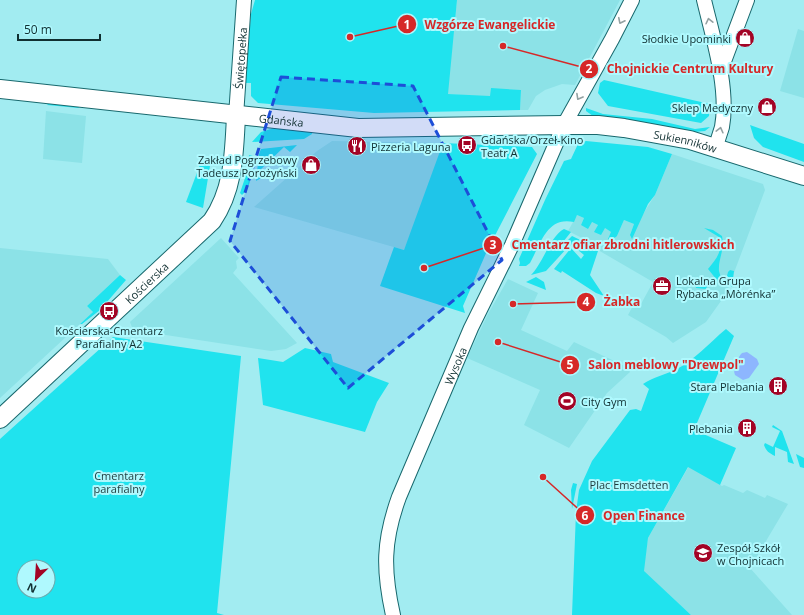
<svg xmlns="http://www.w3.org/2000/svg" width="804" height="615" viewBox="0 0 804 615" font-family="'Open Sans',sans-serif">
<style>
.built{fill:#8ce2e7}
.green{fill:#20e3ee;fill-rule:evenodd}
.water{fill:#8db6fe}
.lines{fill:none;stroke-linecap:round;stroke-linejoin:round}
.minor-casing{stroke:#18686d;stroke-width:16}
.major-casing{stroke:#18686d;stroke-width:20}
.minor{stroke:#fff;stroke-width:14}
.major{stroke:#fff;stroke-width:18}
.oneway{stroke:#93a1a2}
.marked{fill:#1d4ed8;fill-opacity:0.2;stroke:#1d4ed8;stroke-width:3;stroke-dasharray:8 5;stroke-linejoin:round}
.labels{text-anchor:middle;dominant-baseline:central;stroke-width:4;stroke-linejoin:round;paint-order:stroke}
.poi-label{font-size:11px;fill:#102f31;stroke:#aff9fe;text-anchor:end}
.street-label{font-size:11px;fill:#102f31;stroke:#aff9fe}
.park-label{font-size:11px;fill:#1e3a3c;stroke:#aff9fe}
.leader{fill:none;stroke:#d62828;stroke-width:1.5}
.callout-dot{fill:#d62828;stroke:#aff9fe;stroke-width:1.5}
.mark-label{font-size:12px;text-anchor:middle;font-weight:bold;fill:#fff}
.callout-label{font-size:12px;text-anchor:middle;font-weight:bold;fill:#d62828;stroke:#aff9fe;stroke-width:4;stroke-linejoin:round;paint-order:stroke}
</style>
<rect width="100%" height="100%" fill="#a2ecf1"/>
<!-- built -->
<path class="built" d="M457,0H620L575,85L562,84L545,90L536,96L528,110H520L521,90L490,97L447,94Z
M798,29L804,31V98L780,91Z
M46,111L86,116L82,163L43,159Z
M332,141L443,143L425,198L404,250L254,207L317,151Z
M672,154L763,184L765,190L726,294L706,322L673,343L666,337L628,315L635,302L641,304L653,282L598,250V246L568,231L577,215L584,218L581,225L592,222L598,225L595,232L605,228L617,236L624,220L634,224L630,235L655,195Z
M221,238L239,258L236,261L237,268L233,273L297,343L286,349L271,351L133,330L130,322Z
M0,248L108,259L120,275L87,306L93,312L0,398Z
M508,279L538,293L521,330L567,351L574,342L627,367L630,372L607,393L569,448L524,425L540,390L467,358L488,314Z
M689,466L722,486L724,485L743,493L747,490L765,498L767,495L788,504L750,568L792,615H691L643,571L648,538Z"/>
<!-- green -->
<path class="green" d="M255,0H457L448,94L490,96L491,88L521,90L520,110L374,113L258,103L251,96V83H245L251,14Z
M604,80L710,104L709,116L701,123L608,106L598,93L600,83Z
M49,103L78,106L79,108L47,105Z
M586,108L603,114L652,119L695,129L710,127L705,131L694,132L636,121L593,116L586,111Z
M750,125L804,144V162L763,147L754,138Z
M274,128L312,132V134L304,139L252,142L261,132Z
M586,141L648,147L672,154L655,195L648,204L632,239L630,235L634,224L624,220L617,236L612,240L608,239L611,232L605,228L601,235L594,232L598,225L592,222L588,229L581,225L584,218L577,215L574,222C547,216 541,243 530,263L526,266H519L520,263L519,259L545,200L564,161L571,159L578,144Z
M443,143L532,147L537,154L487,251L463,306L465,313L380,286L394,247L404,250Z
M297,145L290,152L284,147L258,172L263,177L256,181L259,154L261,149Z
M249,155L253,156C251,169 253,186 242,195L240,193L247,172Z
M201,162L210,166L203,208L186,202Z
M704,228L713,230L722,236C725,251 718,258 719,271C720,276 723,280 721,285L708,269C717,258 723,251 719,237Z
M564,229L571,232L563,242L568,247L546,271L531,275C543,263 551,235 564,229Z
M572,236L597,248L598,251L590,275L604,296L596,293L562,271L561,273L554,269L571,248L581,259L584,255L567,241Z
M730,270L734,271L732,287L726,280L728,272Z
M120,275L126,280L100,310L82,324H80L93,312L87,306Z
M536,277L544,282L546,290L526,282Z
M698,277L703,279L708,284L706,289L696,288L695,281Z
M726,329L734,336L694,430L736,448L720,485L688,467L648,538L644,571L691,615H572L576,512L579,490L592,461L630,410L636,409L641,411L649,389L643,384C654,377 664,375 675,370C695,360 709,343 726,329Z
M113,337L241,356L217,613L224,615H0V439ZM24,567H48V591H24Z
M305,348L331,354L333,362L389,383L377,402L365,432L263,405L258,358L283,362Z
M773,425L782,431L794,464L788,462L787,452L775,447V456C769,453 766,451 764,445L765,443L773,447L780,431L772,427Z
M796,454L804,458V468L800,467Z
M573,483L577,484L572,509L571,490Z"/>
<!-- water -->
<path class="water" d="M747,352L757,359L759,364L749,378L743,380L735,375C732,369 738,357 742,353Z"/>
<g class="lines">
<defs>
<g id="minor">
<path d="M704,0C713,38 729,88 722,127C720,134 717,141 716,148"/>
<path d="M720,72L747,0"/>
<path id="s1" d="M236,116L244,0"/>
<path id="s2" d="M393,615C383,570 383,541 399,497L471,328L512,245L564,125L612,39L632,0"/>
</g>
<g id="major">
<path id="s3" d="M0,89L358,128L564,125H598L624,128L690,140L804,176"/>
<path id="s4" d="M0,419L212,221C234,189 234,153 236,116"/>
</g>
</defs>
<!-- minor casing -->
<use href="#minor" class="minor-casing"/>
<!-- major casing -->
<use href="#major" class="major-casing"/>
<!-- minor -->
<use href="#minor" class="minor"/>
<!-- major -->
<use href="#major" class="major"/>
</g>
<!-- one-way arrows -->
<defs><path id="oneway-chevron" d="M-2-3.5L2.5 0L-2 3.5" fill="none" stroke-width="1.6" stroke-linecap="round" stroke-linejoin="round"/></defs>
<g class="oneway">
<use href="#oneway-chevron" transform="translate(621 21) rotate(116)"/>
<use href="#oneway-chevron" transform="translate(709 21) rotate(-103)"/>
<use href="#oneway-chevron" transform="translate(579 97) rotate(119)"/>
<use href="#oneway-chevron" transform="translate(720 130) rotate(-76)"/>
</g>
<!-- marked area -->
<path class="marked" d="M281,77L413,86L502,260L348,388L230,241Z"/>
<!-- icons -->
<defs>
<symbol id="shop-disc" viewBox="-11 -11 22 22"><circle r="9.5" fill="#a30425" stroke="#aff9fe"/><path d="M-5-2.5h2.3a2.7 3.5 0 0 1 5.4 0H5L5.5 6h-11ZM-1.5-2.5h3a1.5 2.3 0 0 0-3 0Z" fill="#fff"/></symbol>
<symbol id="bus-disc" viewBox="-11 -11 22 22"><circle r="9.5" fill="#a30425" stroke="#aff9fe"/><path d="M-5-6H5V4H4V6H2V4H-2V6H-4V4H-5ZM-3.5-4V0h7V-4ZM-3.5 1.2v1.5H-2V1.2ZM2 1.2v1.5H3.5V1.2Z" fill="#fff"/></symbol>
<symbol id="restaurant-disc" viewBox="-11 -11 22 22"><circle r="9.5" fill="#a30425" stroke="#aff9fe"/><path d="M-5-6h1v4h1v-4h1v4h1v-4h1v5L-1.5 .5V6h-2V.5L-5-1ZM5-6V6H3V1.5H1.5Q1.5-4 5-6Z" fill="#fff"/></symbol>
<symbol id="office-disc" viewBox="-11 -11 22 22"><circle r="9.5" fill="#a30425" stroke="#aff9fe"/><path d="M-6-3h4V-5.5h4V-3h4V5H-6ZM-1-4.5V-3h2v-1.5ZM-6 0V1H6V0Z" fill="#fff"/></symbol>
<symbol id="building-disc" viewBox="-11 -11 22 22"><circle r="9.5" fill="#a30425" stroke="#aff9fe"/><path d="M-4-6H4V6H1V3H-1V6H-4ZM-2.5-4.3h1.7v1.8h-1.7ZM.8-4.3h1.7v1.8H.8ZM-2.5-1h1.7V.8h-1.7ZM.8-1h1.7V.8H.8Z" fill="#fff"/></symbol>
<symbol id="stadium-disc" viewBox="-11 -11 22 22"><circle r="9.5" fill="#a30425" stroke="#aff9fe"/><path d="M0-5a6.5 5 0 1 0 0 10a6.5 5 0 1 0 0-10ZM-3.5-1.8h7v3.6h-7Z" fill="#fff"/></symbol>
<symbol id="school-disc" viewBox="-11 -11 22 22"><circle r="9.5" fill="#a30425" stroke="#aff9fe"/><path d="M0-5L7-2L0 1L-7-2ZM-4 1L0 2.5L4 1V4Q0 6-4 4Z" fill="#fff"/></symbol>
</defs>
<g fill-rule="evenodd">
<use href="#shop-disc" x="734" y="27" width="22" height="22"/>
<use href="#shop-disc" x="756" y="96" width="22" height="22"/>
<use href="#bus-disc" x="456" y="134" width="22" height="22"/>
<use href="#restaurant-disc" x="346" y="135" width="22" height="22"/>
<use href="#shop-disc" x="300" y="154" width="22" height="22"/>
<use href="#office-disc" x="651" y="275" width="22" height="22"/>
<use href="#bus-disc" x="98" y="300" width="22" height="22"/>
<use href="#building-disc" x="767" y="375" width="22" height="22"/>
<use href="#stadium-disc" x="556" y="390" width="22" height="22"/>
<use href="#building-disc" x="736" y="417" width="22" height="22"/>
<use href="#school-disc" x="692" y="542" width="22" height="22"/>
</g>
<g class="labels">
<!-- poi labels -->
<g class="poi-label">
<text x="731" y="38">Słodkie Upominki</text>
<text x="753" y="107">Sklep Medyczny</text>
<text x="481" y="139" text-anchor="start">Gdańska/Orzeł-Kino<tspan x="481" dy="13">Teatr A</tspan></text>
<text x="371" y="146" text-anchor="start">Pizzeria Laguna</text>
<text x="297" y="159">Zakład Pogrzebowy<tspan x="297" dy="13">Tadeusz Porożyński</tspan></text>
<text x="676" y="280" text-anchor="start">Lokalna Grupa<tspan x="676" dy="13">Rybacka „Mòrénka”</tspan></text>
<text x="109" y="330" text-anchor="middle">Kościerska-Cmentarz<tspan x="109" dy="13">Parafialny A2</tspan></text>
<text x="764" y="386">Stara Plebania</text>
<text x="581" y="401" text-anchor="start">City Gym</text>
<text x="733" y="428">Plebania</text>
<text x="717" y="547" text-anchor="start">Zespół Szkół<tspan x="717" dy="13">w Chojnicach</tspan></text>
</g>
<!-- street labels -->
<g class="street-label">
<text stroke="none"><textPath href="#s1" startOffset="58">Świętopełka</textPath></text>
<text stroke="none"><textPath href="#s3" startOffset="283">Gdańska</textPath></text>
<text stroke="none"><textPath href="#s3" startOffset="689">Sukienników</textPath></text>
<text stroke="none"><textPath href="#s4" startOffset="200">Kościerska</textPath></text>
<text stroke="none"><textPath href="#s2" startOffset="263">Wysoka</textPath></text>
</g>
<!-- park labels -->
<g class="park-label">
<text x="119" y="475">Cmentarz<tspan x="119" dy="13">parafialny</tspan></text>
<text x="629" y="484">Plac Emsdetten</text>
</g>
</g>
<!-- callouts -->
<path class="leader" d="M350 37L407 24M503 46L589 69M424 268L493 245M513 304L586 302M498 342L570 365M543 477L585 515"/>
<g class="callout-dot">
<circle cx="350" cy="37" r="4"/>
<circle cx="503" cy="46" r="4"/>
<circle cx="424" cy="268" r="4"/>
<circle cx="513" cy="304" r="4"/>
<circle cx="498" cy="342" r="4"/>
<circle cx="543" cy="477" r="4"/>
<circle cx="407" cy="24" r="10"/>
<circle cx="589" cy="69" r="10"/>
<circle cx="493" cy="245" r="10"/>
<circle cx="586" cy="302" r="10"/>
<circle cx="570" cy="365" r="10"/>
<circle cx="585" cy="515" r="10"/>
</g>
<g class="mark-label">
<text x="407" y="29">1</text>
<text x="589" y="73">2</text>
<text x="493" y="249">3</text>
<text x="586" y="306">4</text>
<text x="570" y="369">5</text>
<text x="585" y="520">6</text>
</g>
<g class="callout-label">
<text x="490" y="29">Wzgórze Ewangelickie</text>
<text x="690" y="73">Chojnickie Centrum Kultury</text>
<text x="623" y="249">Cmentarz ofiar zbrodni hitlerowskich</text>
<text x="622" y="306">Żabka</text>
<text x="666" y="369">Salon meblowy "Drewpol"</text>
<text x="644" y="520">Open Finance</text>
</g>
<!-- north arrow -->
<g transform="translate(36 579) rotate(205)"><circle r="19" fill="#aff9fe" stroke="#6fa8ac"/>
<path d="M0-3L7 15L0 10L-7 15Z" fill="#a30425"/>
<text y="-6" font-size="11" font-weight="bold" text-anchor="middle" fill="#102f31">N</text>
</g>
<!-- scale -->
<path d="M18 34v6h82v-6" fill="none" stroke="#102f31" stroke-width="2"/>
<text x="24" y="34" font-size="12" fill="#102f31" stroke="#aff9fe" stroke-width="3" paint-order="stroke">50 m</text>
</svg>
